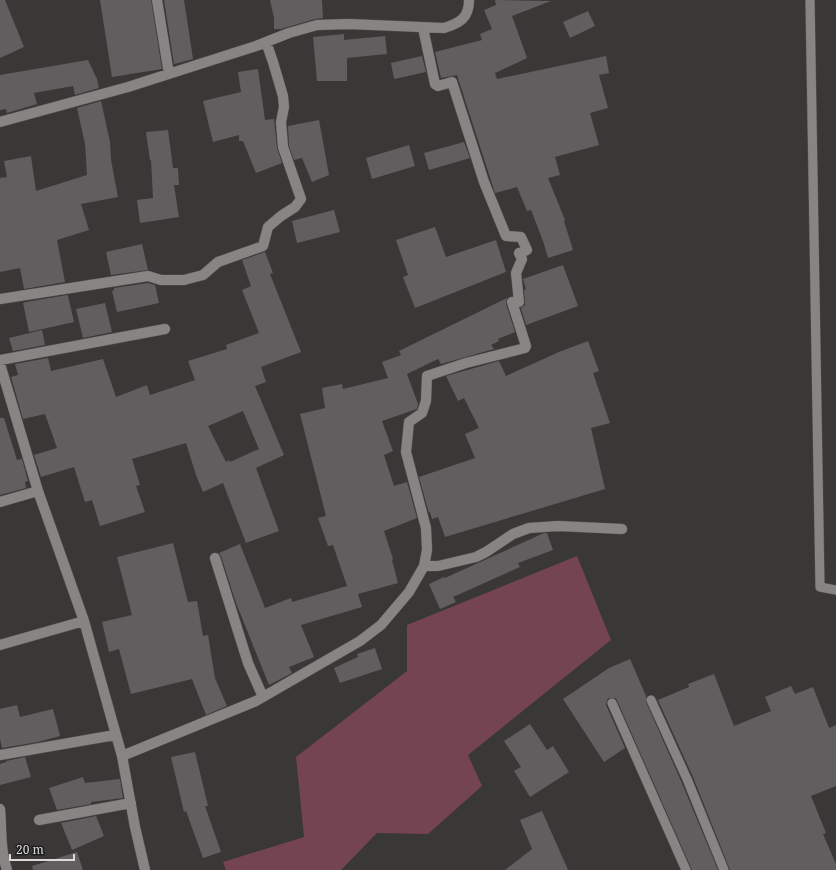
<svg xmlns="http://www.w3.org/2000/svg" width="836" height="870" viewBox="0 0 836 870" font-family="'Noto Serif',serif">
<style>
.green{fill:#744450}
.building{fill:#625e5f;fill-rule:evenodd}
.lines{fill:none;stroke-linecap:round;stroke-linejoin:round}
.lane-casing{stroke:#555354;stroke-width:10}
.street-casing{stroke:#555354;stroke-width:11}
.lane{stroke:#888484;stroke-width:9}
.street{stroke:#888484;stroke-width:10}
</style>
<rect width="100%" height="100%" fill="#3a3737"/>
<!-- green -->
<path class="green" d="M577,556L611,640L468,755L482,786L428,834L377,833L341,870H226L223,862L304,837L296,757L407,671V625Z"/>
<!-- building -->
<path class="building" d="M0,0H5L24,47L0,58Z
M100,0H151L162,69L112,77Z
M164,0H184L193,59L174,64Z
M270,0H322L323,18L315,19L281,29H274V18Z
M495,0L551,1L512,16L527,58L495,73L497,79L606,56L609,73L599,75L608,108L590,113L599,145L555,157L560,175L548,178L565,220L564,221L573,250L548,258L543,241L531,210L527,211L517,187L495,193L457,75L441,78L435,52L482,40L480,34L492,29L484,10L496,5Z
M588,11L595,26L570,38L563,22Z
M344,34V40L385,36L387,54L347,58V81H317L313,37Z
M422,56L426,72L394,79L391,63Z
M88,60L97,79L99,88L75,95L73,86L34,93L37,104L7,113L6,109L0,110V75Z
M258,69L265,120L274,119L277,148L282,163L256,173L243,141H239V135L213,142L203,101L241,92L238,72Z
M101,101L110,142L111,160L118,197L81,204L89,230L57,240L65,282L24,289L20,268L0,272V178L7,177L4,161L31,156L36,191L87,175L85,144L77,108Z
M319,120L329,175L312,182L302,158L294,160L289,146L288,126Z
M168,130L173,168H178L179,185H174L179,217L140,223L137,200L153,198L151,160H150L146,132Z
M464,142L470,158L429,170L424,153Z
M409,145L415,166L372,179L366,158Z
M334,210L340,232L297,243L292,221Z
M435,227L446,257L496,240L506,272L415,308L403,277L408,275L396,240Z
M142,244L148,270L111,275L106,252Z
M265,252L273,273L270,274L301,352L261,367L266,382L255,386L284,455L256,468L279,531L246,543L223,483L203,492L196,475L186,443L132,459L140,485L136,486L145,512L100,526L92,500L85,502L74,467L41,477L34,455L57,448L45,414L23,419L11,377L18,375L15,364L48,358L51,371L103,359L116,397L147,385L150,395L195,380L188,361L227,349L226,345L259,333L242,290L251,286L242,260ZM243,411L259,449L230,462L229,460L226,462L208,426Z
M563,265L578,306L526,325L521,308L525,305V302L524,290L526,289L523,279Z
M148,283L155,285L159,303L117,312L112,291L114,290V288Z
M67,295L68,296L74,322L29,332L23,303L26,302Z
M507,298L506,304L515,332L498,339L499,341L491,345L494,349L441,364L438,359L407,374L418,404L417,409L382,421L393,451L384,455L394,486L407,482L417,518L384,531L393,559L392,560L398,583L358,594L362,607L301,625L314,657L289,667L292,673L269,685L236,603L221,556L219,553L240,544L265,608L291,598L292,602L347,586L333,545L328,546L318,518L326,516L300,414L325,408L322,388L342,384L343,389L388,378L382,362L401,355L399,351Z
M105,303L112,332L83,338L76,309Z
M42,330L45,345L13,351L9,338Z
M588,341L599,371L593,373L610,423L591,428L605,489L445,537L438,517L432,519L430,512L429,513L419,477L475,458L465,434L479,428L464,398L458,401L446,376L499,361L506,376L559,352Z
M0,418H4L17,460L22,459L28,481L25,482L26,488L0,495Z
M544,533H547L553,550L518,563L520,567L453,597L456,602L440,609L429,584L444,577L445,578Z
M173,543L188,602L197,601L203,636L208,635L215,678L227,706L206,715L192,679L131,694L119,649L109,652L102,622L132,615L117,557Z
M375,648L382,669L340,683L334,668L358,657L357,654Z
M630,659L646,696V702L681,781L718,870H692L616,698H609L607,700L606,705L625,748L604,762L563,699L609,668Z
M714,674L734,726L771,711L765,697L791,686L795,694L813,687L829,728L836,725V786L811,796L826,833L823,834L836,864V870H730L693,777L658,700L689,687L688,684Z
M17,705L20,717L53,709L60,736L38,742L2,748L0,739V709Z
M530,724L547,750L553,746L569,772L530,797L514,771L521,767L504,741Z
M195,752L208,806H205L221,852L203,858L186,811L184,812L171,757Z
M25,757L31,777L0,785V764L6,762V761Z
M83,777L85,783L120,779L123,798L91,802V804L57,810L49,788Z
M542,811L568,870H505L532,849L520,820Z
M96,816L104,836L72,850L61,823Z
M77,852L83,870H33L32,866Z"/>
<g class="lines">
<defs>
<path id="lane" d="M810,0L820,587L836,590
M651,700L687,779L724,870
M612,703L686,870"/>
<path id="street" d="M157,0L169,74
M0,122L128,87L256,46L289,33L317,25L349,24L444,28C460,23 469,18 469,0
M0,299L148,276L161,280H184L203,275L218,262L263,246L268,227L281,216L295,207L301,199L283,147L281,122L284,107L283,96L273,62L266,42
M0,360L165,329
M0,364L38,491L84,621L122,756L135,827L145,870
M0,502L38,491
M215,558L248,663L263,697
M424,566H438L476,557L486,552L513,534L529,528L558,526L622,529
M0,645L84,621
M0,755L115,735
M122,756L256,701L360,641L381,625L409,592L424,566L427,550L426,528L406,452L409,422L422,413L426,401L427,376L466,363L525,348L526,346L512,302H519L516,273L522,259L519,253L527,250L521,237L506,236L484,182L452,82L438,86L435,84L423,28
M0,809C2,831 0,849 7,870
M39,820L131,803"/>
</defs>
<!-- lane casing -->
<use href="#lane" class="lane-casing"/>
<!-- street casing -->
<use href="#street" class="street-casing"/>
<!-- lane -->
<use href="#lane" class="lane"/>
<!-- street -->
<use href="#street" class="street"/>
</g>
<!-- scale -->
<path d="M10 854v6h64v-6" fill="none" stroke="#dcdadb" stroke-width="2"/>
<text x="16" y="854" font-size="12" fill="#dcdadb" stroke="#201f1f" stroke-width="3" paint-order="stroke">20 m</text>
</svg>
